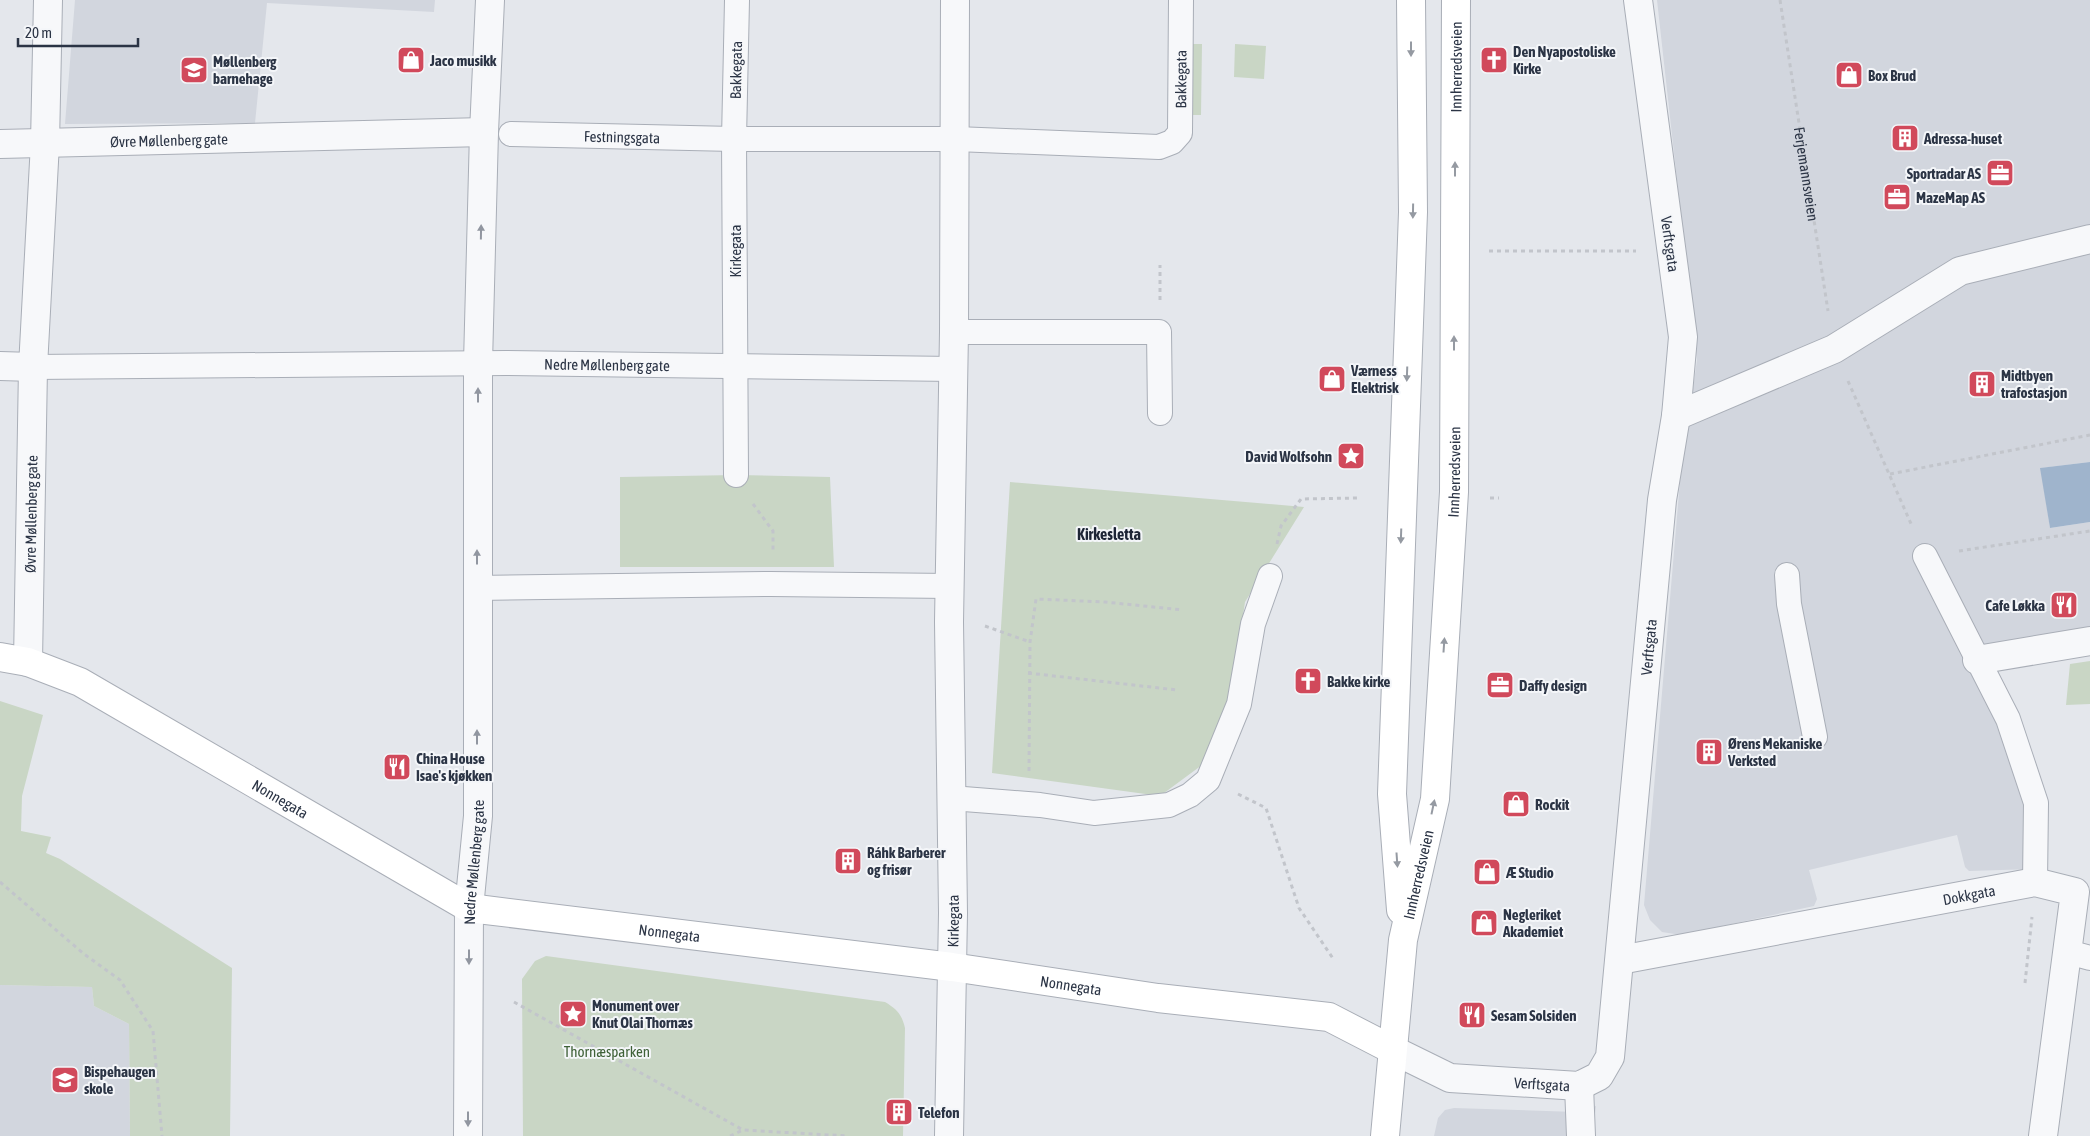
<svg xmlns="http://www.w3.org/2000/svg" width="2090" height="1136" viewBox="0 0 2090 1136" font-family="'Asap Condensed',sans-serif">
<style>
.built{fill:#d2d6de}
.green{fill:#c9d6c5}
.water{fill:#9fb4cc}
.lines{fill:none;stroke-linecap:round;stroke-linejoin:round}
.lane-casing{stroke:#a9aeb7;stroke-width:26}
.street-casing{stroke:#a9aeb7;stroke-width:30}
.secondary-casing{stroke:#a9aeb7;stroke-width:30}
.path{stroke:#c2c5cb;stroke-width:3;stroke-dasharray:4 4;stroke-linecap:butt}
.lane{stroke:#f7f8fa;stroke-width:24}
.street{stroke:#f7f8fa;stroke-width:28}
.secondary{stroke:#fff;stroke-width:28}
.oneway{fill:#959aa2}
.oneway2{fill:#9196a0}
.labels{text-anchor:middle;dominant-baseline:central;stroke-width:4;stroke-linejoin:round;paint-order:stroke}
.poi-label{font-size:15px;font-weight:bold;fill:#2b3445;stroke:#f4f6f9;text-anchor:start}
.street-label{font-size:15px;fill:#2b3445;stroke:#f4f6f9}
.park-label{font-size:15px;fill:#3f6138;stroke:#f4f6f9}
.neighbourhood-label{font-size:16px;font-weight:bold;fill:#1d2536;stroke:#f4f6f9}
</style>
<rect width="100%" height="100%" fill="#e4e7ec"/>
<!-- built -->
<path class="built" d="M75,0H435L434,12L267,3L255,123L65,124Z
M1657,0H2090V462L2041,468L2050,528L2090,522V641L1977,660L2036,803V869L1969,871L1965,867L1957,835L1809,870L1817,899L1814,906L1681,935L1662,932L1650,920L1644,905L1680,481L1697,360Z
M0,985L92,987L94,1006L129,1024L130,1136H0Z
M1596,1106L1592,1136H1434L1438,1118L1445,1110L1454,1108L1576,1112Z"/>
<!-- green -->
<path class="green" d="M1193,44H1202L1201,115H1192Z
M1235,44L1266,46L1264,79L1234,77Z
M736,475L830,477L834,567H620V477Z
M1010,482L1304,507L1245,602L1232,689L1202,765L1160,796L992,773Z
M2090,661V704L2066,705L2070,664Z
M0,701L43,715L22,796L21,831L51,837L46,853L60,859L232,968L230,1136H130L129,1024L94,1006L92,987L0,985Z
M546,956L885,1002C897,1009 902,1015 905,1028L903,1136H523L522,979L535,961Z"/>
<!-- water -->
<path class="water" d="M2090,462V522L2050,528L2040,468Z"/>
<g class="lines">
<defs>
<g id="lane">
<path id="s2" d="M511,134L734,139H956L1159,147L1172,142L1180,133L1181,0"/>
<path d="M954,332H1159L1160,413"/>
<path id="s3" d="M33,367L506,363L954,369"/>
<path id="s4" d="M736,475L734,139L737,0"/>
<path d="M1925,556L2008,719L2036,803L2035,882"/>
<path d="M1787,575L1789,604L1815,737"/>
<path d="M476,588L771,584L950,586"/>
<path d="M951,798L1040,805L1094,813L1169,805L1190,795L1208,780L1239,704L1253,624L1270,576"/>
<path d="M2068,952L2090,958"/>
</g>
<g id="street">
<path id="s5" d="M0,144L484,132"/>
<path d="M0,366L33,367"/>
<path d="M1676,416L1834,349L1960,271L2090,239"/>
<path d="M1977,660L2090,641"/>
<path id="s6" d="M28,662L33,367L45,143L48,0"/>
<path id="s7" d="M1620,960L2035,882L2075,892L2043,1136"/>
<path id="s8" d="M1391,1049L1450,1078L1579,1086L1599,1076L1610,1057L1662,500L1676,416L1683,337L1638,0"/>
<path d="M1579,1086L1581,1136"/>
<path id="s9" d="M468,1136L469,908L478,816V363L484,132L490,0"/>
<path id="s10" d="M949,1136L953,913L949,622L954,332L955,0"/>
</g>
<g id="secondary">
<path id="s11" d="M0,657L28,662L80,682L469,908L952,967L1158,998L1329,1017L1391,1049"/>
<path d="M1401,910L1392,794L1413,212L1411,0"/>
<path id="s12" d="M1385,1136L1403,940L1435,799L1454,492L1456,0"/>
</g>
</defs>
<!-- lane casing -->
<use href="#lane" class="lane-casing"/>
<!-- street casing -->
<use href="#street" class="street-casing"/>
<!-- secondary casing -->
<use href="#secondary" class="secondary-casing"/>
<!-- path -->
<g class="path">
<path id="s1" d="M1780,0L1828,311"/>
<path d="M1489,251H1636"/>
<path d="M1160,300V265"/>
<path d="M1848,381L1912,526"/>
<path d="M1890,474L2090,435"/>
<path d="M1490,498H1499"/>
<path d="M753,504L773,531V551"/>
<path d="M1277,544L1281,526L1301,499L1358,498"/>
<path d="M1959,551L2090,531"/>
<path d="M985,626L1030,642"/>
<path d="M1028,673L1177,690"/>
<path d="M1029,771L1030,642L1036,599L1105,602L1183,610"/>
<path d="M1238,794L1266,808L1299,908L1334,960"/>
<path d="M0,882L84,954L120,980L153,1031L162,1136"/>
<path d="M2025,983L2032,917"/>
<path d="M514,1002L743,1130"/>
<path d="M730,1136L743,1130L848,1136"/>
</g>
<!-- lane -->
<use href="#lane" class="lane"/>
<!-- street -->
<use href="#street" class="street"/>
<!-- secondary -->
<use href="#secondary" class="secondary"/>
</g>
<!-- one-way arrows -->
<defs><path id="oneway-solid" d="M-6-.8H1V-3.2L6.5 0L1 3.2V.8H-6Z" transform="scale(1.25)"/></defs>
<g class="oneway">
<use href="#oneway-solid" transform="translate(1411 49) rotate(90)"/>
<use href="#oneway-solid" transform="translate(1455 169) rotate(-90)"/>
<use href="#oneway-solid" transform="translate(1413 211) rotate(91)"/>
<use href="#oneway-solid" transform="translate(1454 343) rotate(-90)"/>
<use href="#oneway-solid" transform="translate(1407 374) rotate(92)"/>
<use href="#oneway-solid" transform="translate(1401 536) rotate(92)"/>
<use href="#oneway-solid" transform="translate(1444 645) rotate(-86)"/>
<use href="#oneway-solid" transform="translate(1433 807) rotate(-78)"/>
<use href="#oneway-solid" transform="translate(1397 860) rotate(86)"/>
</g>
<g class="oneway2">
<use href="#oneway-solid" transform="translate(481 232) rotate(-89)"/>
<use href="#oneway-solid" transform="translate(478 395) rotate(-90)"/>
<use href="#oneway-solid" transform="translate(477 557) rotate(-90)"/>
<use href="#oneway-solid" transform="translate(477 737) rotate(-90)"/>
<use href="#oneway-solid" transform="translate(469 957) rotate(90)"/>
<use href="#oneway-solid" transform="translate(468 1119) rotate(90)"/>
</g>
<!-- icons -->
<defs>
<symbol id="shop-square" viewBox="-11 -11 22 22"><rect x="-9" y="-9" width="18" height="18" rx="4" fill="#d1495b" stroke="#f4f6f9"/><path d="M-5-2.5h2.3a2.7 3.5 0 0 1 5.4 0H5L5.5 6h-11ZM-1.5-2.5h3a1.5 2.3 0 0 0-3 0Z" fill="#fff"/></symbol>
<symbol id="church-square" viewBox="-11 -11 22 22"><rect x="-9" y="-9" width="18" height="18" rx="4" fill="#d1495b" stroke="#f4f6f9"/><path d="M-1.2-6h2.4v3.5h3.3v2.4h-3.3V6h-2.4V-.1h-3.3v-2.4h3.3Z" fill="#fff"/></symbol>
<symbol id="school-square" viewBox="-11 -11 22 22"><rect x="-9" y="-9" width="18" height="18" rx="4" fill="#d1495b" stroke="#f4f6f9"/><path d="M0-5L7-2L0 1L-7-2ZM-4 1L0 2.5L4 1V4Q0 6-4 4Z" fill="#fff"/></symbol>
<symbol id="building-square" viewBox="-11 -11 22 22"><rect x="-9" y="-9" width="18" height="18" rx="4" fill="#d1495b" stroke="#f4f6f9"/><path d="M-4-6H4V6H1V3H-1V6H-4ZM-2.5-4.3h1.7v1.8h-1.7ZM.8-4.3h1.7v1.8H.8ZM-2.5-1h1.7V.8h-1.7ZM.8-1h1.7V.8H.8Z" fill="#fff"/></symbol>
<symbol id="office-square" viewBox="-11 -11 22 22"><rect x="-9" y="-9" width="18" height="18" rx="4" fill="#d1495b" stroke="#f4f6f9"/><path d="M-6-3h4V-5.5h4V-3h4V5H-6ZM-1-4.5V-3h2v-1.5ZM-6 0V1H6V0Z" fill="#fff"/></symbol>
<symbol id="sight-square" viewBox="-11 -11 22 22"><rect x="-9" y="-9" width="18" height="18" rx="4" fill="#d1495b" stroke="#f4f6f9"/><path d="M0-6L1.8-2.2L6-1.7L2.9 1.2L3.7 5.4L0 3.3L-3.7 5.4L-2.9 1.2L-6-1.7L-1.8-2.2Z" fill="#fff"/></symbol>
<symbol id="restaurant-square" viewBox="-11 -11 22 22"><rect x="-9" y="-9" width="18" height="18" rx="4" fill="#d1495b" stroke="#f4f6f9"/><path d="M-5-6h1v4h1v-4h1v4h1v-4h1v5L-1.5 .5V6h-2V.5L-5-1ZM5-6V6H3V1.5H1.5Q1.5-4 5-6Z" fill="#fff"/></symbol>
</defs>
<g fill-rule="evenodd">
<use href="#shop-square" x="395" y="44" width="32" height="32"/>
<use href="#church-square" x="1478" y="44" width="32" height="32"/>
<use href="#school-square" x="178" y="54" width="32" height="32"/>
<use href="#shop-square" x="1833" y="59" width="32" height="32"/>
<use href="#building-square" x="1889" y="122" width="32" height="32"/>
<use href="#office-square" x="1984" y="157" width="32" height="32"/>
<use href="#office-square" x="1881" y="181" width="32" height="32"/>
<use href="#shop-square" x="1316" y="363" width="32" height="32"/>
<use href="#building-square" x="1966" y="368" width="32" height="32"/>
<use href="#sight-square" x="1335" y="440" width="32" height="32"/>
<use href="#restaurant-square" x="2048" y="589" width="32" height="32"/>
<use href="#church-square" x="1292" y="665" width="32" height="32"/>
<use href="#office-square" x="1484" y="669" width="32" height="32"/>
<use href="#building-square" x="1693" y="736" width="32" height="32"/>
<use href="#restaurant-square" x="381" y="751" width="32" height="32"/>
<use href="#shop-square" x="1500" y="788" width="32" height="32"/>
<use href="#building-square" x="832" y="845" width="32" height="32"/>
<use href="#shop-square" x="1471" y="856" width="32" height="32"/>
<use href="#shop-square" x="1468" y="907" width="32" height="32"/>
<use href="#sight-square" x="557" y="998" width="32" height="32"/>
<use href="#restaurant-square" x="1456" y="999" width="32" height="32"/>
<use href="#school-square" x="49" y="1064" width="32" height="32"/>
<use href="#building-square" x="883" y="1096" width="32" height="32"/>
</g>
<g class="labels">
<!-- poi labels -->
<g class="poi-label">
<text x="1513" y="51">Den Nyapostoliske<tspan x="1513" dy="17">Kirke</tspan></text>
<text x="430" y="60">Jaco musikk</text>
<text x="213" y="61">Møllenberg<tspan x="213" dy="17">barnehage</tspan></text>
<text x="1868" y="75">Box Brud</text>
<text x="1924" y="138">Adressa-huset</text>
<text x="1981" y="173" text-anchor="end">Sportradar AS</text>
<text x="1916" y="197">MazeMap AS</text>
<text x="1351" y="370">Værness<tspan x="1351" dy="17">Elektrisk</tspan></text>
<text x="2001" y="375">Midtbyen<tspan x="2001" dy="17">trafostasjon</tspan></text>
<text x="1332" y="456" text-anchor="end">David Wolfsohn</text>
<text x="2045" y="605" text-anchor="end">Cafe Løkka</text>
<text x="1327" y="681">Bakke kirke</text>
<text x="1519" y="685">Daffy design</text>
<text x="1728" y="743">Ørens Mekaniske<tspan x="1728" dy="17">Verksted</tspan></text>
<text x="416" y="758">China House<tspan x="416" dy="17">Isae's kjøkken</tspan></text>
<text x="1535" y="804">Rockit</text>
<text x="867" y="852">Ráhk Barberer<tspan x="867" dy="17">og frisør</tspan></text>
<text x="1506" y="872">Æ Studio</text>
<text x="1503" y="914">Negleriket<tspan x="1503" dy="17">Akademiet</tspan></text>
<text x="592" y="1005">Monument over<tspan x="592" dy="17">Knut Olai Thornæs</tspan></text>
<text x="1491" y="1015">Sesam Solsiden</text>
<text x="84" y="1071">Bispehaugen<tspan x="84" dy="17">skole</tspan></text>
<text x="918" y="1112">Telefon</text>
</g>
<!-- street labels -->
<g class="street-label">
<text stroke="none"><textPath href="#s12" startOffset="1074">Innherredsveien</textPath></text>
<text stroke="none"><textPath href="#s4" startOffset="405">Bakkegata</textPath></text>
<text stroke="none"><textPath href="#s2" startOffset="728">Bakkegata</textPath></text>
<text stroke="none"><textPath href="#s2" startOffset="111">Festningsgata</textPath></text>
<text stroke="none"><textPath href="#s5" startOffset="169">Øvre Møllenberg gate</textPath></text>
<text stroke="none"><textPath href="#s1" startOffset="176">Ferjemannsveien</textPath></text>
<text transform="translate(1670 244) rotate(82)">Verftsgata</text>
<text transform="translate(735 251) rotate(-90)">Kirkegata</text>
<text stroke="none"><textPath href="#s3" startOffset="574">Nedre Møllenberg gate</textPath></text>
<text stroke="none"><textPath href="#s12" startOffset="669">Innherredsveien</textPath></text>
<text stroke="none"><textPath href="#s6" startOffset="148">Øvre Møllenberg gate</textPath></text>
<text stroke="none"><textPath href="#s8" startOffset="651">Verftsgata</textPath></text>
<text stroke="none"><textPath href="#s11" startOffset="316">Nonnegata</textPath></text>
<text stroke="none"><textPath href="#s9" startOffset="274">Nedre Møllenberg gate</textPath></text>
<text stroke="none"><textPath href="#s12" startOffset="264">Innherredsveien</textPath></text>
<text stroke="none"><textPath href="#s7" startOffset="355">Dokkgata</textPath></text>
<text stroke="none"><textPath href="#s10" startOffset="215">Kirkegata</textPath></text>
<text stroke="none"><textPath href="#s11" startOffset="736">Nonnegata</textPath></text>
<text stroke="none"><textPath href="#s11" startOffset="1141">Nonnegata</textPath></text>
<text stroke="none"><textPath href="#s8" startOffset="158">Verftsgata</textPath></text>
</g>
<!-- park labels -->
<g class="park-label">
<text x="607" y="1051">Thornæsparken</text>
</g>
<!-- neighbourhood labels -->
<g class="neighbourhood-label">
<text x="1109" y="534">Kirkesletta</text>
</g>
</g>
<!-- scale -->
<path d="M18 38v8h120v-8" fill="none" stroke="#2b3445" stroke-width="2.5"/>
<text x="25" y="38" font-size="15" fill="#2b3445" stroke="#f4f6f9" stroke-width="4" paint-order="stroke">20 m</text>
</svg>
